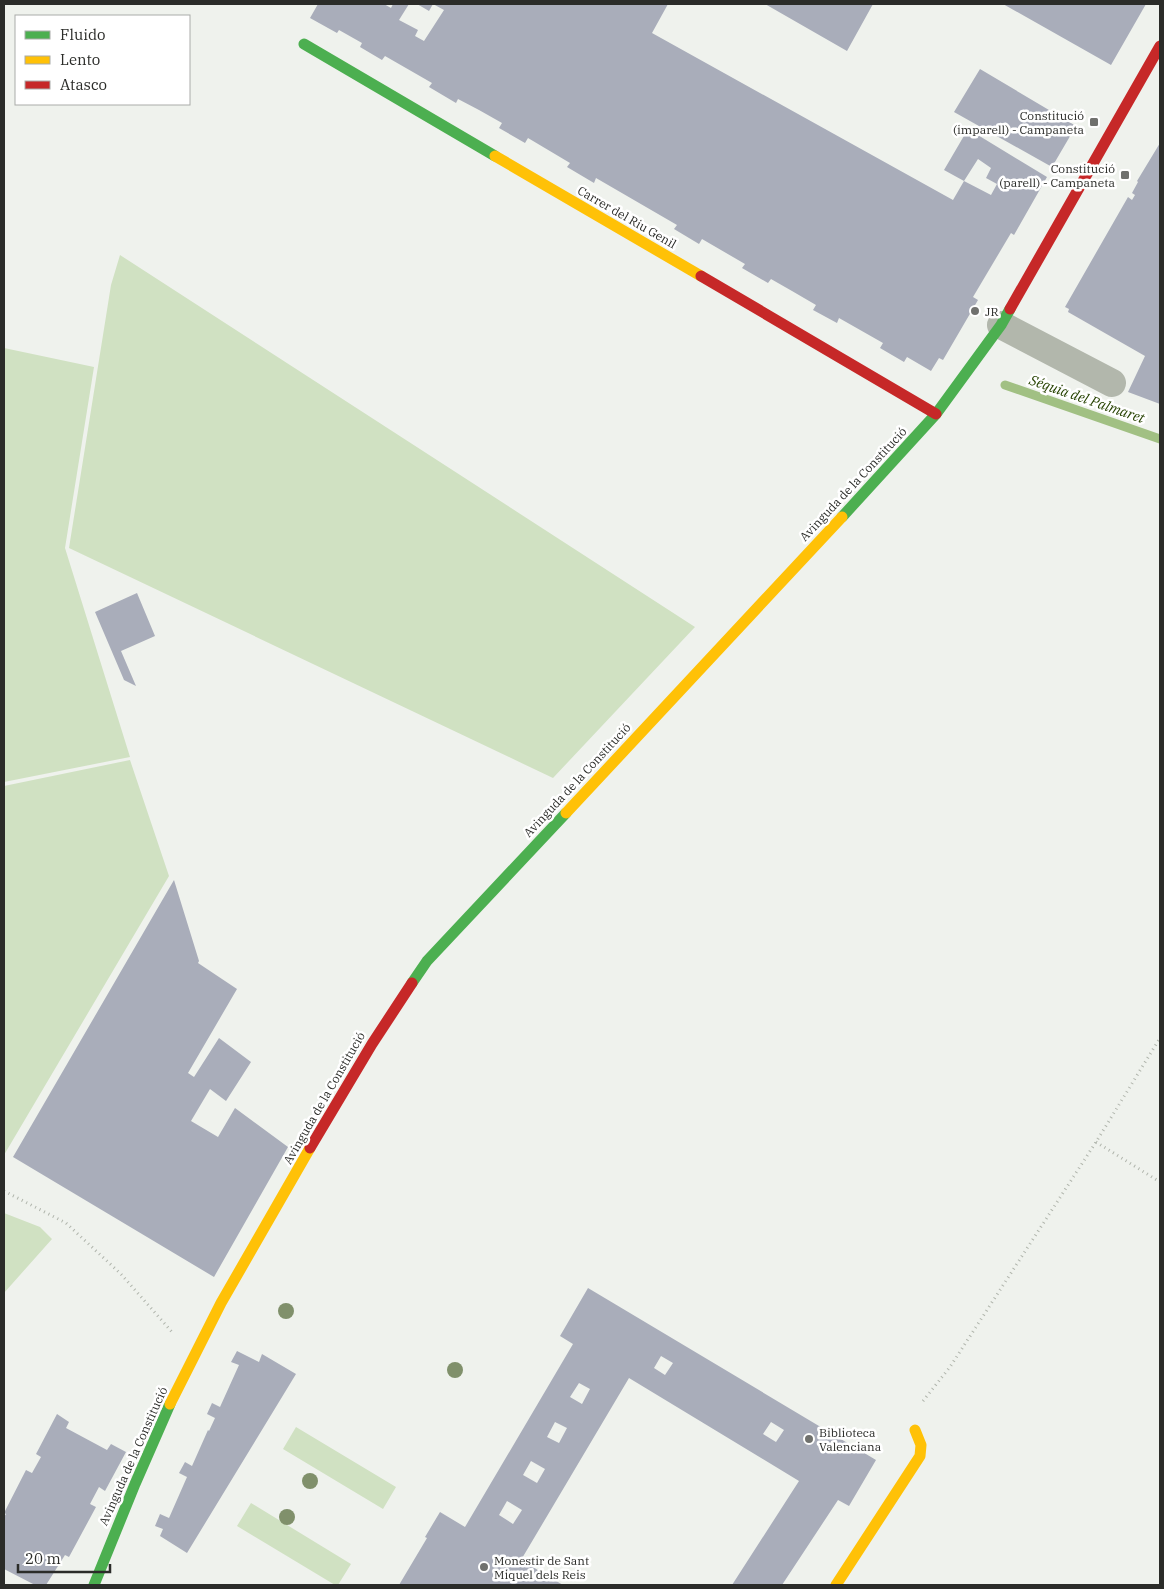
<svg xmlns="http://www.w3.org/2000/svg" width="1164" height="1589" viewBox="0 0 1164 1589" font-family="'IBM Plex Serif',serif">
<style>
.green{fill:#d0e1c2}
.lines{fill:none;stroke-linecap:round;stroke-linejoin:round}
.stream{stroke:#a1c083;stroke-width:9}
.building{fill:#a9adba;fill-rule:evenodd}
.path{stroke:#b0b5ac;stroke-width:3;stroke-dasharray:1 4;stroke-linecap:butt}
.street{stroke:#b2b7ac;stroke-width:28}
.fast{stroke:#4caf50;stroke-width:11}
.slow{stroke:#ffc107;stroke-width:11}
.jam{stroke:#c62828;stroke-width:11}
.tree{fill:#80906b}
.poi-dot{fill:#70716e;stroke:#fff;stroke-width:2}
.labels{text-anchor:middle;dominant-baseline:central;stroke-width:5;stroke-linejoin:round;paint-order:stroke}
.poi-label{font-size:12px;fill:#2b2c29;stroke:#fff;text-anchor:start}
.street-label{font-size:12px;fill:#2b2c29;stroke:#fff}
.water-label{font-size:14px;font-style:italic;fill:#264200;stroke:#fff}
</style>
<rect width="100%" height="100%" fill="#eff2ed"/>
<!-- green -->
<path class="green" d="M120,255L695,627L553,778L69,548L111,285Z
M4,348L94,367L65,548L130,757L4,782Z
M130,760L169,876L4,1155V786Z
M4,1213L40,1227L52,1239L4,1293Z
M296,1427L396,1487L383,1509L283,1449Z
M251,1503L351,1564L338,1585H335L237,1526Z"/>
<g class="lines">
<!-- stream -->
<path class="stream" d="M1005,385L1160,439"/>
</g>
<!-- building -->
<path class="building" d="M318,4H384L391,8L393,4H409L399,20L418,30L415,36L424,41L444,10L433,4L429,11L417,4H668L652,33L953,200L964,181L991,195L997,184L986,178L991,168L978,159L964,181L944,170L968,129L1047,177L1014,235L1011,233L973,297L978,300L943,360L939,358L931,371L907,357L904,362L880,348L883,343L839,318L837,323L813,310L816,305L792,291L771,279L768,283L742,268L745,264L702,239L699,244L674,229L677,225L596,178L594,183L567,167L570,163L528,138L525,143L499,128L502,123L479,110L458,99L456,103L429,87L432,83L385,56L382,60L360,47L362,43L339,30L337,33L310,18Z
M765,4H873L847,51Z
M1003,4H1146L1111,65Z
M980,69L1076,126L1052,167L954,112Z
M1160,143V404L1128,392L1145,356L1068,312L1069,309L1065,307L1128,197L1132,200L1135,195L1132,193L1138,182L1137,181Z
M137,593L155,636L121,651L136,686L124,680L95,612Z
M174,880L199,961L198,963L237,989L188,1073L194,1077L219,1038L251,1062L226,1101L210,1089L191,1121L218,1137L235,1108L288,1147L214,1277L13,1157Z
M588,1288L876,1460L849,1506L838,1500L782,1585H732L799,1481L629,1378L521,1560L563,1585H399L427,1538L425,1537L440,1512L465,1527L573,1344L560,1336ZM661,1356L673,1363L665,1375L654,1368ZM579,1383L590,1389L582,1404L570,1397ZM555,1422L567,1428L559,1443L547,1437ZM771,1422L784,1430L776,1442L763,1434ZM531,1461L545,1469L537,1483L523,1475ZM507,1501L522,1510L513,1524L499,1515Z
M237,1351L259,1362L262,1354L296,1374L187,1553L160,1536L163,1529L155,1526L160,1514L169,1518L187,1477L179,1473L185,1462L192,1466L208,1430L209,1431L215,1418L207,1414L212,1403L220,1407L239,1365L231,1362Z
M57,1414L69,1422L66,1428L107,1450L111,1444L126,1452L105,1491L99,1487L90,1504L96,1507L69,1557L65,1555L46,1585H35L4,1569V1526L5,1523L4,1517L6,1514L4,1513L26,1470L32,1473L41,1457L36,1454Z"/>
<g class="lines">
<!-- path -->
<path class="path" d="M1096,1142L1160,1182
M4,1191L66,1223L121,1274L172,1332
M923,1401L950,1367L1096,1142L1160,1038"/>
<!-- street -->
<path class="street" d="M1001,325L1112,383"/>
<!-- fast -->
<path class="fast" d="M304,44L495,156
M842,517L936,414L1001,325L1010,309
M412,983L427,961L566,813
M94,1585L135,1484L170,1404"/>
<!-- slow -->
<path class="slow" d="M495,156L701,276
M566,813L842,517
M170,1404L221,1303L310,1148
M836,1585L920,1456L921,1445L915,1430"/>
<!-- jam -->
<path class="jam" d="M701,276L936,414
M1010,309L1160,46
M310,1148L372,1044L412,983"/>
</g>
<!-- trees -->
<g class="tree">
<circle cx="286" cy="1311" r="8"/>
<circle cx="455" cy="1370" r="8"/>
<circle cx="310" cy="1481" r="8"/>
<circle cx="287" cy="1517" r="8"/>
</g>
<!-- markers -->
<g class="poi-dot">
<rect x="1089" y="117" width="10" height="10" rx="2.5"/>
<rect x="1120" y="170" width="10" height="10" rx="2.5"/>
<circle cx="975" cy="311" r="5"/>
<circle cx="809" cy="1439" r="5"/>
<circle cx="484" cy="1567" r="5"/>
</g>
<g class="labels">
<!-- poi labels -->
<g class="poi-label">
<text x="1084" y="115" text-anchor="end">Constitució<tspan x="1084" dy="14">(imparell) - Campaneta</tspan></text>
<text x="1115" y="168" text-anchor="end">Constitució<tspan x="1115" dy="14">(parell) - Campaneta</tspan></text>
<text x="985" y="311">JR</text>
<text x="819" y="1432">Biblioteca<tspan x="819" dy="14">Valenciana</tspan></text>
<text x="494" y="1560">Monestir de Sant<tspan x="494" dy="14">Miquel dels Reis</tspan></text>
</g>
<!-- street labels -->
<g class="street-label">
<text transform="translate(627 217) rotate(30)">Carrer del Riu Genil</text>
<text transform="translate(853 484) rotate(-47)">Avinguda de la Constitució</text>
<text transform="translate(577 780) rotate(-47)">Avinguda de la Constitució</text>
<text transform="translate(324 1098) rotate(-60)">Avinguda de la Constitució</text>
<text transform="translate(133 1456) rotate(-66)">Avinguda de la Constitució</text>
</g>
<!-- water labels -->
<g class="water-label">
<text transform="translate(1087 399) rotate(19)">Séquia del Palmaret</text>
</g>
</g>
<!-- border -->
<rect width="1164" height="1589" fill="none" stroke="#2b2c29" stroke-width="10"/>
<!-- legend -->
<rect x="15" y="15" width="175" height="90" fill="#ffffff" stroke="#aaaba9"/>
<rect x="25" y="31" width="25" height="8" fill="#4caf50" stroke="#aaaba9"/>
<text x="60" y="40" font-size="15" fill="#2b2c29">Fluido</text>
<rect x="25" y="56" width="25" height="8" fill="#ffc107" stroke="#aaaba9"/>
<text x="60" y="65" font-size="15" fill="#2b2c29">Lento</text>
<rect x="25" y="81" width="25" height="8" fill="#c62828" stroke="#aaaba9"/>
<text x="60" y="90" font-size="15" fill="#2b2c29">Atasco</text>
<!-- scale -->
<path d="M18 1564v8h92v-8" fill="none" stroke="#2b2c29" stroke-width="2.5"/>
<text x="25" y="1564" font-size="15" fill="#2b2c29" stroke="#ffffff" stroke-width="4" paint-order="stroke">20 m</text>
</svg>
